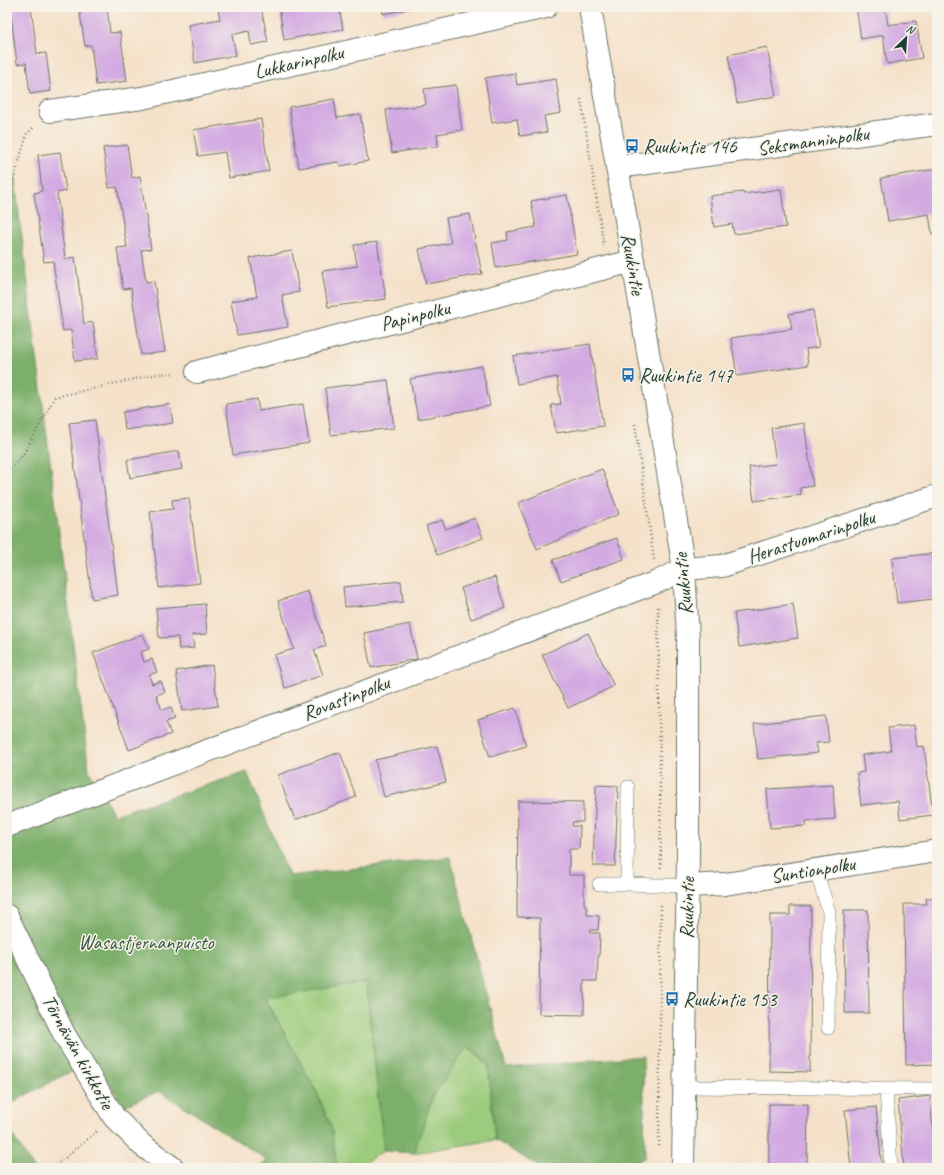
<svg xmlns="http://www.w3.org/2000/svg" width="944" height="1175" viewBox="0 0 944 1175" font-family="Caveat,sans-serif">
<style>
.green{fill:#9bcb7b;stroke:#5d8458}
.forest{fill:#7caf6b;stroke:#4e7650}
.building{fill:#d3aae2}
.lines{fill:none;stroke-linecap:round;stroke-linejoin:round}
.lane-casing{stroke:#6a7668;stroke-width:14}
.street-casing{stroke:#6a7668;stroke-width:24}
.secondary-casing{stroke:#6a7668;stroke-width:24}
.path{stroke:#6a7668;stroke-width:2.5;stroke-dasharray:1 3;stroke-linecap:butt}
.lane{stroke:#fff;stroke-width:13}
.street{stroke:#fff;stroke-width:22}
.secondary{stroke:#fff;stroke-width:22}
.labels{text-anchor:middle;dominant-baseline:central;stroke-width:3;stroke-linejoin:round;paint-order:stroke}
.street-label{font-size:20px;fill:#1f3d34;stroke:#f7f3e8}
.poi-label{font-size:20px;fill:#1f3d34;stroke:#f7f3e8;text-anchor:start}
.park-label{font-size:20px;fill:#385942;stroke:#f7f3e8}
</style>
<rect width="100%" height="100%" fill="#f7f3e8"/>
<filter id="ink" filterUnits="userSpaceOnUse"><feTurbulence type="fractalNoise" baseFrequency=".025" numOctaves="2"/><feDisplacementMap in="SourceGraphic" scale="8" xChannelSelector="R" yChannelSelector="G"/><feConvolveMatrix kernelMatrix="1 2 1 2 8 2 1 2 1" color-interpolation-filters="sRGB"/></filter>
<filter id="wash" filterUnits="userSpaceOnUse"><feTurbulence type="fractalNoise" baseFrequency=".012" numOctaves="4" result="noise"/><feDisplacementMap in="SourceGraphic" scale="16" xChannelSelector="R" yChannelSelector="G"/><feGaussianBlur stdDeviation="0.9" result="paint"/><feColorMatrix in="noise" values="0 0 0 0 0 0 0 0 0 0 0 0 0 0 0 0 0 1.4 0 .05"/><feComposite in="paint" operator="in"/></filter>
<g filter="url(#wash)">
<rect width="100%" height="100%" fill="#f5e1c9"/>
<!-- green -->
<path class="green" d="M366,982L384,1151L355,1168H337L331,1126L316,1091L265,997Z
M467,1046L488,1064L495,1140L414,1153L433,1096Z"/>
<!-- forest -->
<path class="forest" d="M7,118L89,771L114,815L247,772L289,876L450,857L506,1068L643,1056L645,1157L629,1168H541L495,1140L488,1064L468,1046L433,1096L414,1153L384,1151L366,982L265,998L316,1091L331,1126L337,1168H260L266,1159L159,1091L124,1106L95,1063L66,1074L11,1103L7,1127L34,1168H7Z"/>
<g id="blocks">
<!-- building -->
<path class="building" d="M10,7H31L37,54L46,53L51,91L30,94L26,63L17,64Z
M79,7H107L110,33L120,32L127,81L96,85L91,45L85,46Z
M229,7H261L268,42L251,45L249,31L232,35L236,55L195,63L188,25L220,19L218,9Z
M279,7H339L343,29L284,40Z
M382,7H413V8L383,14Z
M856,7H885L888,25L916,21L922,58L887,64L883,35L861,39Z
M767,47L776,96L737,103L728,55Z
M515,73L517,85L556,79L561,113L544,116L547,132L520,136L517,119L492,123L485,78Z
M456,85L462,130L437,134L438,146L392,153L386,110L426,105L424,89Z
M334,99L337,118L360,114L368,161L341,166L338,162L299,168L289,107Z
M261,119L269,171L229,178L225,152L198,156L193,130Z
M127,145L132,178L140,176L151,249L141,250L146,282L154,281L165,352L141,355L131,288L123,289L117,248L127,247L117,187L109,188L103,148Z
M60,152L66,191L57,193L65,259L75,257L84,324L93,322L98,359L75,361L71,330L63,331L53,261L44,262L34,193L42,191L38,155Z
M937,169V233L932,234L929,214L888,221L881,178Z
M781,189L786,227L734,234L732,224L714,227L710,196L743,192V194Z
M567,195L577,254L496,268L492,243L508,240L507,232L536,227L531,201Z
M470,214L482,274L426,284L419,249L451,243L446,218Z
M377,242L386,299L328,307L322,271L357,266L354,245Z
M292,251L299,292L282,295L288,327L237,335L231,301L257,297L250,258Z
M813,310L819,347L806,349L808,365L737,376L731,338L792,329L789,314Z
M590,344L603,426L556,433L551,405L561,404L557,377L517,384L513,356Z
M482,366L490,406L418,419L410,379Z
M388,380L394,428L331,435L325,388Z
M257,399L259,411L303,404L309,443L233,455L226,404Z
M170,404L173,423L125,430L123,412Z
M95,420L118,595L92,599L69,423Z
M804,423L813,486L800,488L801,495L754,501L749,467L776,464L771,428Z
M179,451L182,469L130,478L127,460Z
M602,469L619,514L537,549L518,503Z
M189,498L200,583L159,588L150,512L173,509L172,500Z
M475,518L483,538L437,555L426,526L442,520L446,529Z
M617,538L624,559L561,581L553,560Z
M937,553V618H936L934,599L897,603L892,558Z
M495,577L505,608L471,619L461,588Z
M401,581L403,602L345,607L343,587Z
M308,591L326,646L314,650L323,675L285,688L274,655L294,649L278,601Z
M205,604L207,634L192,635L194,648L179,649L178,637L159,638L156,608Z
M793,604L798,638L739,647L734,613Z
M410,624L417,659L371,668L364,633Z
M588,633L614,686L568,708L542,655Z
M143,634L149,649L141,652L144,662L152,659L157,672L149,675L152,684L161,681L165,692L156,695L162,710L171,707L175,719L166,722L171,734L129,750L93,653Z
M212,665L218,706L182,711L176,671Z
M515,708L526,746L490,757L478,720Z
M826,716L829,742L816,743L818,753L758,759L754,724Z
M914,725L917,747L924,746L933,815L900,819L898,801L861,805L857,773L864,772L862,755L891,751L888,728Z
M437,746L446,782L384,797L375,760Z
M340,752L356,797L295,820L278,775Z
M596,785L618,786L615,866H593Z
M833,785L835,819L806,821V826L770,828L767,789Z
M518,801L583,802V822H573L572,826H580L579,849H569V875H584V903L587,909V915L599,916L598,930H590V933H600L599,957H598L597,981H584V1015L539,1014L540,918L517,917Z
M926,898H937V1064L906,1065L904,904H927Z
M790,906H811L810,1072L769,1071L770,915H790Z
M844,910H868L869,1013H845Z
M930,1096L936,1168H904L898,1100Z
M769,1104H808L807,1168H769Z
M876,1107L882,1168H851L845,1110Z"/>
</g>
</g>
<g filter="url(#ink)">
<use href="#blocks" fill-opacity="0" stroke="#6a7668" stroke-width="1"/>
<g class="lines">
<defs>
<path id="lane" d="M628,787L627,884L688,886
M816,870L829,912L828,1028
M599,884H627
M684,1087L937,1089
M886,1089L891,1168"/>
<path id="street" d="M50,111L142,98L546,7
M617,167L937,124
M197,372L633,261
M7,826L657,582L684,569L722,566L937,496
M688,886L725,884L937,851
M7,916L64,1034L114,1117L142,1145L173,1168"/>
<path id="secondary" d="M590,7L633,261L684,569L688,638V856L683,1168"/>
</defs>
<!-- lane casing -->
<use href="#lane" class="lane-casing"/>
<!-- street casing -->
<use href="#street" class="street-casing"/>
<!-- secondary casing -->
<use href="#secondary" class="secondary-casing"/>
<!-- path -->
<path class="path" d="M581,99L604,246
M7,195L10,191L27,134L35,126
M635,424L654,560
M7,471L23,455L55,397L157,374L175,373
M658,607L661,868
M7,1100L11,1103
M659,1146L661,903
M53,1168L97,1131"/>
<!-- lane -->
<use href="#lane" class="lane"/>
<!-- street -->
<use href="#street" class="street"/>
<!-- secondary -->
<use href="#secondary" class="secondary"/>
</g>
</g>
<!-- icons -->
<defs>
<symbol id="bus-bare" viewBox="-9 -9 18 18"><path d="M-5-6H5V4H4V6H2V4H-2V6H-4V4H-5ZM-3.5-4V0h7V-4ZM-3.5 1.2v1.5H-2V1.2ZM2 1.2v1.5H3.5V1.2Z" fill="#1f6fb2" stroke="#f7f3e8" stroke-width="2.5" paint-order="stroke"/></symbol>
</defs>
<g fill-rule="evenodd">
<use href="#bus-bare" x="622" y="136" width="20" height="20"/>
<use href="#bus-bare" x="618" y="365" width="20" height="20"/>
<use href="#bus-bare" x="662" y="989" width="20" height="20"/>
</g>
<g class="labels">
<!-- street labels -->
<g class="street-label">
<text transform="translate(299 62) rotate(-13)">Lukkarinpolku</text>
<text transform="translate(813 141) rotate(-8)">Seksmanninpolku</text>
<text transform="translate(633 264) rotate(80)">Ruukintie</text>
<text transform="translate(415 316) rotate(-14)">Papinpolku</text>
<text transform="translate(811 537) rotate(-18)">Herastuomarinpolku</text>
<text transform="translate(683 584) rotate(-95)">Ruukintie</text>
<text transform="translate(346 698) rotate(-21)">Rovastinpolku</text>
<text transform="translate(813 870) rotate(-9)">Suntionpolku</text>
<text transform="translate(687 908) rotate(-89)">Ruukintie</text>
<text transform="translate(78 1052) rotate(61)">Törnävän kirkkotie</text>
</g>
<!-- poi labels -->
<g class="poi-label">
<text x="643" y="146">Ruukintie 146</text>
<text x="639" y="375">Ruukintie 147</text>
<text x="683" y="999">Ruukintie 153</text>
</g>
<!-- park labels -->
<g class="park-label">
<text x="146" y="942">Wasastjernanpuisto</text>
</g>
</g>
<!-- margin -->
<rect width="944" height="1175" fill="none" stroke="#f7f3e8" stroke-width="24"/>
<!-- north arrow -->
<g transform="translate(906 38) rotate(25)" stroke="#f7f3e8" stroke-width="3" paint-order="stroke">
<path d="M0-3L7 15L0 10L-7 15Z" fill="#1f3d34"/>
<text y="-6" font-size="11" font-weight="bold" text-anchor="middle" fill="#1f3d34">N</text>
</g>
</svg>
